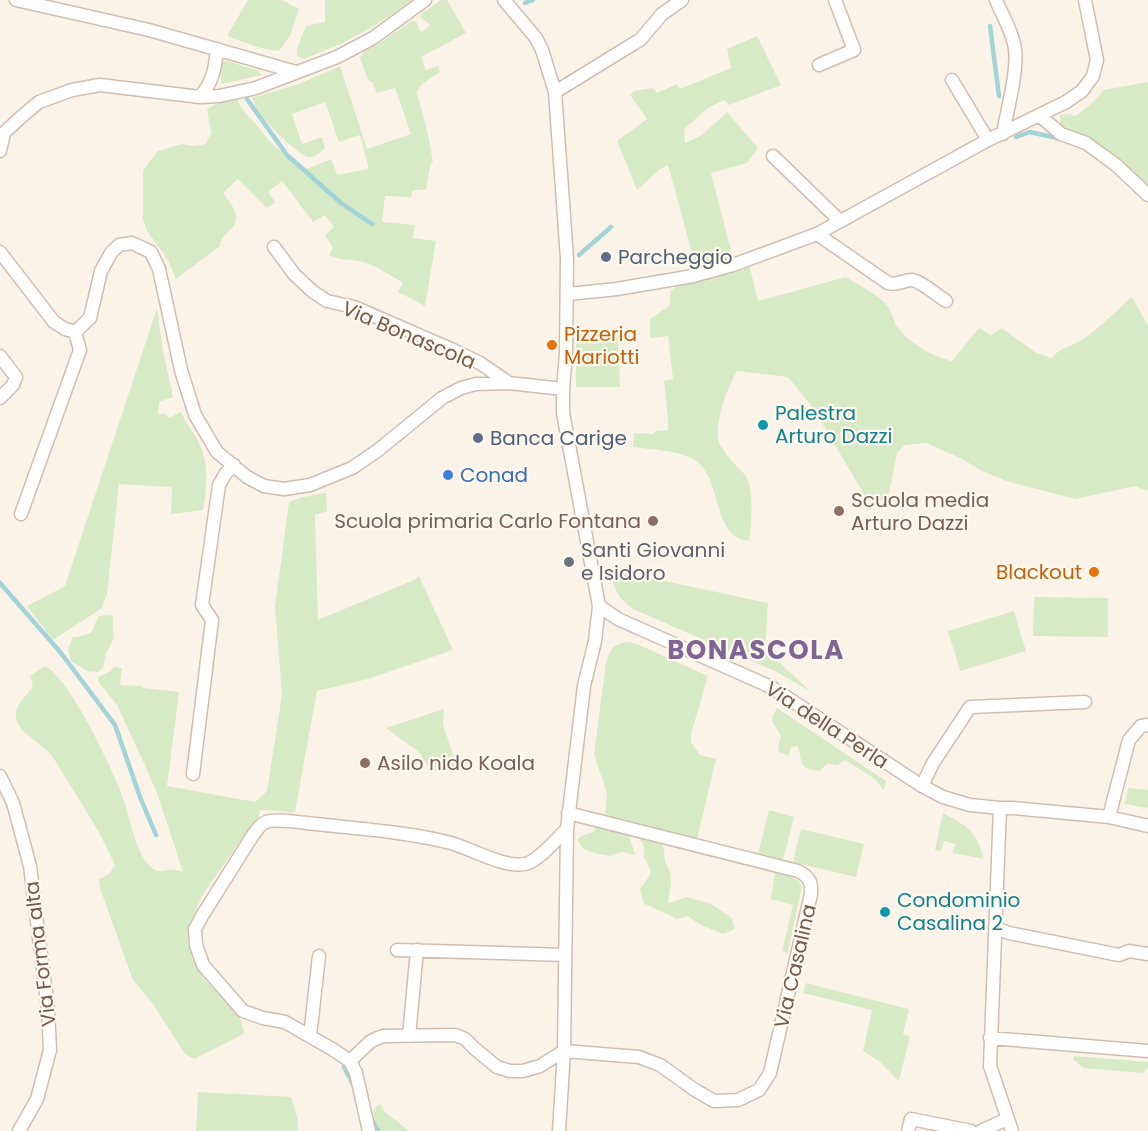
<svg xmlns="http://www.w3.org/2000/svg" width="1148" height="1131" viewBox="0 0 1148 1131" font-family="Poppins,sans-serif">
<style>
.green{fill:#d7eac6}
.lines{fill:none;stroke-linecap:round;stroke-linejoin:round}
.stream{stroke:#a2d3d8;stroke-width:4.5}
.minor-casing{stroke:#d1bdb0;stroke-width:15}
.minor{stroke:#fff;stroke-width:12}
.service-dot{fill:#5c6f8a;stroke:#fff8ef;stroke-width:2}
.food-dot{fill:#e8710a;stroke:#fff8ef;stroke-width:2}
.culture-dot{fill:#0f9aa8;stroke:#fff8ef;stroke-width:2}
.shop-dot{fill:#3f7fe0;stroke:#fff8ef;stroke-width:2}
.education-dot{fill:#8d6e63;stroke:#fff8ef;stroke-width:2}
.worship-dot{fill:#6b7280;stroke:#fff8ef;stroke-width:2}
.labels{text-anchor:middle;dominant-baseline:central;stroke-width:4.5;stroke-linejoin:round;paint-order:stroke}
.service-label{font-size:20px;fill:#4e5e75;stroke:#fff8ef;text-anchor:start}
.food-label{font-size:20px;fill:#c56008;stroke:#fff8ef;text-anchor:start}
.street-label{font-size:20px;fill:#77594c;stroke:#fff8ef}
.culture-label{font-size:20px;fill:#0d838f;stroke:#fff8ef;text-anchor:start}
.shop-label{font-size:20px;fill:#366cbe;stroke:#fff8ef;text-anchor:start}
.education-label{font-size:20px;fill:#785e54;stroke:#fff8ef;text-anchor:start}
.worship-label{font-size:20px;fill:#5b616d;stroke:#fff8ef;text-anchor:start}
.district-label{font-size:26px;font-weight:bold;letter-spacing:1.5px;fill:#806493;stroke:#fff8ef}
</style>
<rect width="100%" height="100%" fill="#fcf3e8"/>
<!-- green -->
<path class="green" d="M248,0H282L299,9L290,36L279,51C261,50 244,42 227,36Z
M325,0H412L379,23L343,43L304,59L297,56V48L306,26L325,22Z
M441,0H447L466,33L421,57L426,70L438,66L440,72C432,78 419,83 417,93L428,134L433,162H431L426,190H413L411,197L385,196L382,222L415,225L413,238L436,241L425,306L398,292L403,283C390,275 377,266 363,262C349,258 344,262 329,255L333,248L325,235L334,227L325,215L313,222L282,181L268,192L275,202L267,208L238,179L223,193C231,204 243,217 231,229C225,235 221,237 220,246L176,279L168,260L147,231L143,219V170L158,151L182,144L194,146L206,144L211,133L207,109L220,102L236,97L240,106L275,147L307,169C315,166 325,160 332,160L337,175L369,169L360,135L339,142L325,102L292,114L302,144L322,137L325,148C320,153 315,158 308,157C296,154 266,122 258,111C256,107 254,103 252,98L299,84L340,66L367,149L411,134L395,88L377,93L372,82L368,80L360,58L364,51L377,45L413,20L416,22L421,32L431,25L421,18L420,15Z
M757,36L781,85L729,105L724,100L708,108L684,129L685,143L702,135L727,112L758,148L747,163L711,173L733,258L696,267L668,165L660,169L637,190L617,141L647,119L630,95L634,91L653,88L657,93L677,84L680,89L731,68L727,49Z
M223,61H227L260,71L261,75L223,84L221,83V66Z
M1148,82V190L1064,131L1060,125V115L1068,114L1076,116L1092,103L1104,90Z
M749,264L758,301L846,277C858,285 876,293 886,304C892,311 893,322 899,329C911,344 934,357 952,361L979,328L991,335L1002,328L1036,353L1052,358C1062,346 1068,348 1080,341C1099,329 1115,312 1132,297L1148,326V491L1135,486L1075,499L1006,481L982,471L962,459L926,443L905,445L897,453L887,502L865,496L813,408L788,377L737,371C727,389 716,418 718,439C719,444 724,451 727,455C733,464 744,471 748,480C753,496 752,525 749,541C711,537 723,480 696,461C680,450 652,450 633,447L634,433L654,434L655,431L668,430V419L664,381L673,379L668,336L650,338V319L669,306L671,291L680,282Z
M157,308L163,351L173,397L159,402L158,415L165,413L169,418L181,412C186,424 195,433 200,445C209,465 207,488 203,510L171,514L172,487L119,484L107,594L102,608L53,640L27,606L65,586Z
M576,333H588L589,336L618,333L620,387H576Z
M326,493L327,511L315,515L318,620L414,580L419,576L453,650L368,679L317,691L295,812L260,810L259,817L243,837L202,896L188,930V943L193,960L205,980L229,1005L241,1020L244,1034L194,1059L185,1054L153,1004L133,980L100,888L99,879L108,875L115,866C104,838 86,811 70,785C63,775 58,763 50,754C41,743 18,732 16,718C14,705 27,696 33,686L30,676L45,666C70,678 114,772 124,801C130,819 137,857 152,868C160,874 166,869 174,870C177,870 180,871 183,872L157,793L143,761L117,705L98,681V677L111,671L114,667L122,668L120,685L142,686L143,688L179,692L167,786L255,802L267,791L282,695L275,607L289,502L303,497Z
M610,572L665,581L768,603L765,649L811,692L777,672L633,609C617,597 615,591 610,572Z
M1034,597L1108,598V637L1033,636Z
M1014,611L1026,651L960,671L948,631Z
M108,615L113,616C114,623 112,630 114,638L106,653L103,668L98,672L87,671L71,661L68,649L73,637H78L91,633L99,616Z
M629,642L639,645L708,676L691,734V742L700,755L716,759L697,840L660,839L664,850L665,861L670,872L671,882L668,903L687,897L711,904L732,918L735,929L723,934L699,924L688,916L677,919L643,903L640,889L650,875L651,871L644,857V847L638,836L636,824L618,820L629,836L635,854L634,855L622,852L610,856L598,854L585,850L577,840L581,836L593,832L605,816L607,793L594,755L606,662C611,648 613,644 629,642Z
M777,708L886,781L885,787L883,790L875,779L845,760L838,765L827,764L819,771C798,768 803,765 798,746L791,747L789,756L779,752L778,747L781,736L773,723L772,717Z
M444,709L443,724L453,755L458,767L431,772L420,753L386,728Z
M1128,788L1148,790V808L1125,804Z
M769,810L794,817L783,860L758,853Z
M943,813C968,827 976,830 984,859L953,853L955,844L944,841L941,851L935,850Z
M801,829L864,844L856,877L793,862Z
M775,872C785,875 796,876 802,886L788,953L782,951L793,905L771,899Z
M806,983L909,1009L903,1034L910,1036L899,1081L880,1062L863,1051L872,1010L803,993Z
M1074,1056L1148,1062V1067L1143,1073L1083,1068L1073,1059Z
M198,1092L291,1097L297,1117L298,1131H196Z
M380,1104L385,1112L409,1131H377L373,1112L376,1107Z"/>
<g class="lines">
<!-- stream -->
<path class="stream" d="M525,3L533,0
M990,26L999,96
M247,99L287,155L341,203L372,224
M1016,137L1030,132L1061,139
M579,255L611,227
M0,583L61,653L115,725L140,797L156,835
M344,1067L354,1086
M371,1118L378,1131"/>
<defs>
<path id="minor" d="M16,0L149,30L296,72
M504,0L536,38L542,50L555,92L567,258L566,353L563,389V413L599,606L595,641L584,686L567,829L564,1051L559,1131
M996,0C1002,15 1013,32 1015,49C1018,73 1007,109 1003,134
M819,65L854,50L835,0
M952,80L988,140
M555,92L633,44L640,40L662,14L682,0
M200,97C213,81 215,70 217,49
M1039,115L1061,134L1086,143L1116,165L1148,195
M0,151L4,133L21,117L39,102L72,90L100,85L200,97L219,96L256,88L337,57L373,38L425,0
M773,156L840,221
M817,234L888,283C897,286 903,280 912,280C921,281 938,296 946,301
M274,247L294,274L312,291L327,301L354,307L453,350L480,363L509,383
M0,252L54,322L65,329L75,332L90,318L101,271L111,253L119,245L132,243L151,252L159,269L181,370L195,415L217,452L247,477L264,486L284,489L310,485L352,468L377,451L442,398L461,388L476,384L509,383L563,389
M568,294L617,289L693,276L733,265L817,234L988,140L1066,102L1082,91L1093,76L1097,60L1085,0
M0,356L16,377L13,385L0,398
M21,514L80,350L75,332
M599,606L618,619L771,687L922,786L943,797L970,805L1000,808L990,1066L1012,1131
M193,774L212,620L202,605L219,485L226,473L234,465
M0,776L13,803L30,866L48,1009L50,1050L37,1099L19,1131
M922,786L933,763L970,707L1085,702
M1000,808H1013L1109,817L1148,826
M1109,817L1129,740L1141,726L1148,725
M995,928L1009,933L1119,955L1129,951L1148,954
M397,950L565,955
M310,1036L319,956
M409,1036L417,950
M990,1038L1148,1051
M350,1061L371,1041L383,1036L456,1035L465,1039L474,1048L497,1067L510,1071H523L540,1066L564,1051L639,1057L660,1065L695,1090L714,1101L738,1100L759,1090L770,1073L811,894C812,881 809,877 798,871L568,813
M369,1131L356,1073L350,1061L332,1049L285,1022L263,1018L243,1011L203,965L196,945L195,929L202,916L253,835C257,830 260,824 266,822C276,818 304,823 316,824C361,829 407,832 451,843C472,849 504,868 525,864C538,862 557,838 567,829
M908,1131L911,1119L971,1131
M981,1131L1007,1119"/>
</defs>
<!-- minor casing -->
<use href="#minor" class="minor-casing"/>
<!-- minor -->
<use href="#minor" class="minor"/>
</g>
<!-- markers -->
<g class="service-dot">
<circle cx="606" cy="257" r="6"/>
<circle cx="478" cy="438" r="6"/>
</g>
<g class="food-dot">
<circle cx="552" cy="345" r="6"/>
<circle cx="1094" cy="572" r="6"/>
</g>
<g class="culture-dot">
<circle cx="763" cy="425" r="6"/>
<circle cx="885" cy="912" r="6"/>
</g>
<circle class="shop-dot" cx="448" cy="475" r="6"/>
<g class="education-dot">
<circle cx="839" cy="511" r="6"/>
<circle cx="653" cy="521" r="6"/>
<circle cx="365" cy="763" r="6"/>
</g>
<circle class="worship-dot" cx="569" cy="562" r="6"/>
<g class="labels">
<!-- service labels -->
<g class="service-label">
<text x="618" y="257">Parcheggio</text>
<text x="490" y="438">Banca Carige</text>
</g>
<!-- food labels -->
<g class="food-label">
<text x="564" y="334">Pizzeria<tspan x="564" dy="23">Mariotti</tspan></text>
<text x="1082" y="572" text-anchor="end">Blackout</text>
</g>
<!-- street labels -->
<g class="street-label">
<text transform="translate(409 335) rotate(23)">Via Bonascola</text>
<text transform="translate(827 725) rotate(33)">Via della Perla</text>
<text transform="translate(40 954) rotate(-97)">Via Forma alta</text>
<text transform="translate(795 966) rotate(-77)">Via Casalina</text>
</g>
<!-- culture labels -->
<g class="culture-label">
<text x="775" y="413">Palestra<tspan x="775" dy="23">Arturo Dazzi</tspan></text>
<text x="897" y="900">Condominio<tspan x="897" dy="23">Casalina 2</tspan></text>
</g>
<!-- shop labels -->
<g class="shop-label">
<text x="460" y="475">Conad</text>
</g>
<!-- education labels -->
<g class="education-label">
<text x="851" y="500">Scuola media<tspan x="851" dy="23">Arturo Dazzi</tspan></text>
<text x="641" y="521" text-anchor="end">Scuola primaria Carlo Fontana</text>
<text x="377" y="763">Asilo nido Koala</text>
</g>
<!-- worship labels -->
<g class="worship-label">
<text x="581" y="550">Santi Giovanni<tspan x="581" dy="23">e Isidoro</tspan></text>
</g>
<!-- district labels -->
<g class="district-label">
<text x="756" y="650">BONASCOLA</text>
</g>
</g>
</svg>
